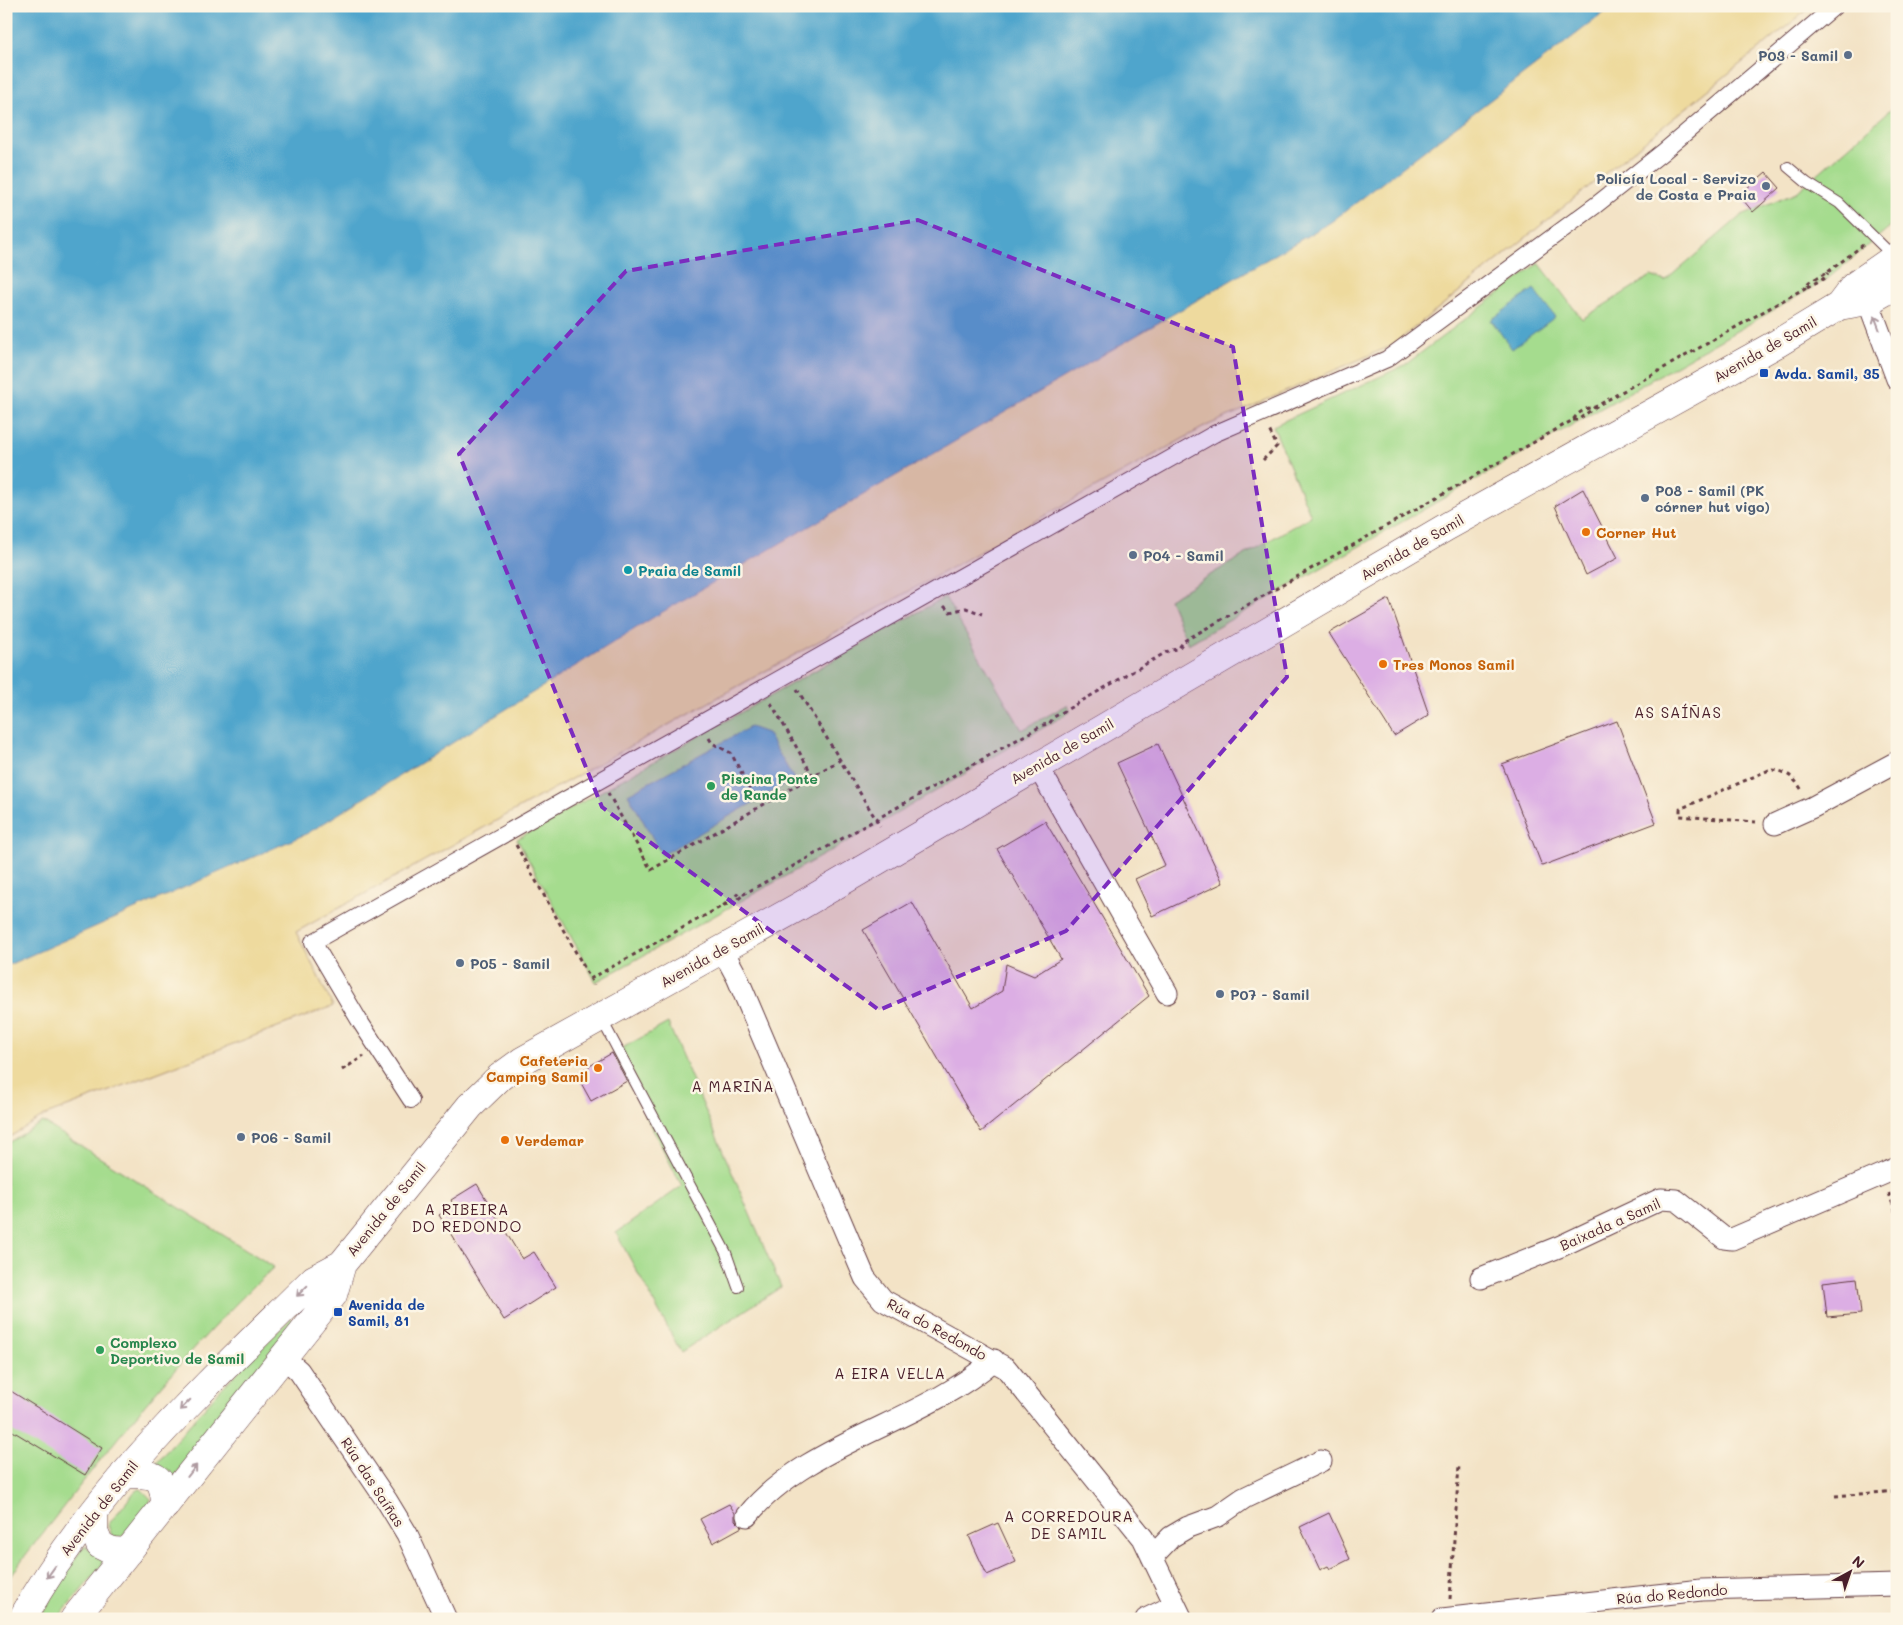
<svg xmlns="http://www.w3.org/2000/svg" width="1903" height="1625" viewBox="0 0 1903 1625" font-family="Mali,sans-serif">
<style>
.green{fill:#a5dc8e;stroke:#787e5c}
.sand{fill:#eeda9e;stroke:#9c7c64}
.water{fill:#50a5cc;stroke:#4d627c}
.building{fill:#dcaee4}
.lines{fill:none;stroke-linecap:round;stroke-linejoin:round}
.service-casing{stroke:#633c42;stroke-width:12}
.pedestrian-casing{stroke:#633c42;stroke-width:18}
.minor-casing{stroke:#633c42;stroke-width:23}
.secondary-casing{stroke:#633c42;stroke-width:29}
.path{stroke:#633c42;stroke-width:3;stroke-dasharray:4 4;stroke-linecap:butt}
.service{stroke:#fff;stroke-width:10}
.pedestrian{stroke:#fff;stroke-width:16}
.minor{stroke:#fff;stroke-width:21}
.secondary{stroke:#fff;stroke-width:28}
.oneway{stroke:#ae9aa0}
.marked{fill:#7b2cbf;fill-opacity:0.2;stroke:#7b2cbf;stroke-width:4;stroke-dasharray:10 6;stroke-linejoin:round}
.service-dot{fill:#5c6f8a;stroke:#fcf5e5;stroke-width:2}
.transit-dot{fill:#1a4fb4;stroke:#fcf5e5;stroke-width:2}
.food-dot{fill:#e8710a;stroke:#fcf5e5;stroke-width:2}
.culture-dot{fill:#0f9aa8;stroke:#fcf5e5;stroke-width:2}
.leisure-dot{fill:#2e9e5b;stroke:#fcf5e5;stroke-width:2}
.labels{text-anchor:middle;dominant-baseline:central;stroke-width:5;stroke-linejoin:round;paint-order:stroke}
.service-label{font-size:14px;font-weight:bold;fill:#4e5e75;stroke:#fcf5e5;text-anchor:start}
.street-label{font-size:14px;fill:#4a1f2b;stroke:#fcf5e5}
.transit-label{font-size:14px;font-weight:bold;fill:#164399;stroke:#fcf5e5;text-anchor:start}
.food-label{font-size:14px;font-weight:bold;fill:#c56008;stroke:#fcf5e5;text-anchor:start}
.culture-label{font-size:14px;font-weight:bold;fill:#0d838f;stroke:#fcf5e5;text-anchor:start}
.leisure-label{font-size:14px;font-weight:bold;fill:#27864d;stroke:#fcf5e5;text-anchor:start}
.neighbourhood-label{font-size:15px;letter-spacing:1px;fill:#4a1f2b;stroke:#fcf5e5}
</style>
<rect width="100%" height="100%" fill="#fcf5e5"/>
<filter id="ink" filterUnits="userSpaceOnUse"><feTurbulence type="fractalNoise" baseFrequency=".02" numOctaves="2"/><feDisplacementMap in="SourceGraphic" scale="10" xChannelSelector="R" yChannelSelector="G"/><feConvolveMatrix kernelMatrix="1 2 1 2 8 2 1 2 1" color-interpolation-filters="sRGB"/></filter>
<filter id="wash" filterUnits="userSpaceOnUse"><feTurbulence type="fractalNoise" baseFrequency=".0096" numOctaves="4" result="noise"/><feDisplacementMap in="SourceGraphic" scale="20" xChannelSelector="R" yChannelSelector="G"/><feGaussianBlur stdDeviation="1.12" result="paint"/><feColorMatrix in="noise" values="0 0 0 0 0 0 0 0 0 0 0 0 0 0 0 0 0 1.4 0 .05"/><feComposite in="paint" operator="in"/></filter>
<g filter="url(#wash)">
<rect width="100%" height="100%" fill="#f3e3c6"/>
<!-- green -->
<path class="green" d="M1897,104V221L1826,280L1188,644L1169,599L1311,516L1273,426L1405,365L1539,263L1582,319L1651,276L1665,281L1742,215L1797,192Z
M945,597L1022,730L1067,705L1070,712L884,821L596,982L517,839Z
M668,1023L781,1287L681,1352L616,1233L682,1186L613,1053Z
M43,1122L274,1267C179,1355 101,1459 21,1561L6,1585V1144Z
M291,1318L296,1323L174,1477L156,1463L221,1389Z
M141,1489L151,1499L148,1507L122,1537L112,1536L108,1525L136,1490Z
M86,1546L105,1562L57,1619H39L81,1549Z"/>
<!-- sand -->
<path class="sand" d="M1415,6H1812L1393,345L1206,426L296,932L333,1006L46,1115L6,1139V714Z"/>
<!-- water -->
<path class="water" d="M6,6H1613L1331,222L654,617L308,833L6,966Z
M1534,289L1555,317L1512,349L1491,320Z
M750,727L767,733L794,779L662,855L628,794Z"/>
<g id="blocks">
<!-- building -->
<path class="building" d="M1766,172L1780,188L1753,212L1739,195Z
M1583,489L1618,558L1586,575L1555,506Z
M1389,599L1429,715L1394,736L1329,633Z
M1617,721L1656,823L1542,866L1502,764Z
M1158,744L1223,883L1152,916L1135,879L1165,865L1117,763Z
M1045,821L1149,996L981,1132L863,930L912,902L973,1008L1002,991L1006,964L1034,976L1061,959L997,849Z
M612,1053L627,1081L591,1101L576,1074Z
M477,1184L522,1259L534,1252L556,1287L504,1320L439,1215L454,1206L451,1200Z
M1857,1278L1861,1314L1827,1317L1823,1282Z
M6,1388L102,1448L85,1475L6,1427Z
M729,1504L735,1513V1520L742,1527L713,1543L700,1519Z
M1329,1513L1350,1559L1330,1569L1328,1566L1320,1570L1300,1527Z
M998,1523L1016,1562L987,1575L969,1536Z"/>
</g>
</g>
<g filter="url(#ink)">
<use href="#blocks" fill-opacity="0" stroke="#633c42" stroke-width="1"/>
<g class="lines">
<defs>
<path id="service" d="M1788,167L1807,183L1839,203L1893,256
M601,1018L726,1253L738,1287"/>
<path id="pedestrian" d="M411,1100L359,1020L313,942L1214,434L1387,359L1596,205L1663,152L1835,6"/>
<path id="minor" d="M1868,301L1897,379
M1037,765L1167,993
M1775,824L1813,807L1897,762
M722,949L737,977L865,1278L883,1300L1006,1368L1143,1538L1182,1619
M1481,1278L1561,1246L1661,1199L1676,1200L1724,1238L1732,1239L1897,1168
M283,1357L299,1371L387,1501L407,1534L446,1619
M747,1516C807,1442 922,1423 994,1360
M1152,1557L1171,1537L1188,1527L1218,1516L1244,1498L1321,1461
M1146,1619L1175,1605
M1442,1619L1701,1590L1897,1585"/>
<path id="secondary" d="M1839,306L1854,286L1897,256
M124,1474C154,1474 164,1473 165,1506
M94,1513V1531L100,1545L112,1551L128,1552
M22,1619C95,1487 208,1384 314,1279L342,1264
M74,1619L333,1295L342,1264L470,1106L500,1077L522,1061L800,906L1448,526L1778,343L1839,306L1868,301L1897,285"/>
</defs>
<!-- service casing -->
<use href="#service" class="service-casing"/>
<!-- pedestrian casing -->
<use href="#pedestrian" class="pedestrian-casing"/>
<!-- minor casing -->
<use href="#minor" class="minor-casing"/>
<!-- secondary casing -->
<use href="#secondary" class="secondary-casing"/>
<!-- path -->
<path class="path" d="M1807,287L1823,279L1828,273
M1573,420H1578L1595,407
M1263,460L1277,446L1268,428
M944,606L950,612L966,608L982,614
M797,689L880,826
M771,703L813,776
M709,738L712,743L731,753L752,793L772,799
M981,760L984,766
M608,793L651,870L840,760
M1756,822L1680,816V809L1769,770C1786,770 1794,777 1803,792
M516,845L594,985
M724,905L735,902L744,894
M590,979L724,905L739,893L744,894L1043,725L1049,724L1054,717L1170,650L1178,649L1184,641L1573,420C1577,413 1587,407 1595,407L1805,288L1809,282L1828,272L1863,245
M342,1070L364,1056
M1889,1193L1897,1217
M1835,1496L1897,1491
M1450,1599L1459,1465"/>
<!-- service -->
<use href="#service" class="service"/>
<!-- pedestrian -->
<use href="#pedestrian" class="pedestrian"/>
<!-- minor -->
<use href="#minor" class="minor"/>
<!-- secondary -->
<use href="#secondary" class="secondary"/>
</g>
<!-- one-way arrows -->
<defs><path id="oneway-shaft" d="M-6 0H5M1.5-3L5.5 0L1.5 3" fill="none" stroke-width="1.6" stroke-linecap="round" stroke-linejoin="round" transform="scale(1.25)"/></defs>
<g class="oneway">
<use href="#oneway-shaft" transform="translate(1877 323) rotate(-111)"/>
<use href="#oneway-shaft" transform="translate(302 1291) rotate(135)"/>
<use href="#oneway-shaft" transform="translate(185 1405) rotate(135)"/>
<use href="#oneway-shaft" transform="translate(192 1471) rotate(-52)"/>
<use href="#oneway-shaft" transform="translate(51 1572) rotate(126)"/>
</g>
</g>
<!-- marked area -->
<path class="marked" d="M918,220L1233,347L1287,677L1066,931L879,1010L602,807L459,454L626,271Z"/>
<!-- markers -->
<g class="service-dot">
<circle cx="1848" cy="55" r="5"/>
<circle cx="1766" cy="186" r="5"/>
<circle cx="1645" cy="498" r="5"/>
<circle cx="1133" cy="555" r="5"/>
<circle cx="460" cy="963" r="5"/>
<circle cx="1220" cy="994" r="5"/>
<circle cx="241" cy="1137" r="5"/>
</g>
<g class="transit-dot">
<rect x="1759" y="368" width="10" height="10" rx="2.5"/>
<rect x="333" y="1307" width="10" height="10" rx="2.5"/>
</g>
<g class="food-dot">
<circle cx="1586" cy="532" r="5"/>
<circle cx="1383" cy="664" r="5"/>
<circle cx="598" cy="1068" r="5"/>
<circle cx="505" cy="1140" r="5"/>
</g>
<circle class="culture-dot" cx="628" cy="570" r="5"/>
<g class="leisure-dot">
<circle cx="711" cy="786" r="5"/>
<circle cx="100" cy="1350" r="5"/>
</g>
<g class="labels">
<!-- service labels -->
<g class="service-label">
<text x="1838" y="55" text-anchor="end">P03 - Samil</text>
<text x="1756" y="178" text-anchor="end">Policía Local - Servizo<tspan x="1756" dy="16">de Costa e Praia</tspan></text>
<text x="1655" y="490">P08 - Samil (PK<tspan x="1655" dy="16">córner hut vigo)</tspan></text>
<text x="1143" y="555">P04 - Samil</text>
<text x="470" y="963">P05 - Samil</text>
<text x="1230" y="994">P07 - Samil</text>
<text x="251" y="1137">P06 - Samil</text>
</g>
<!-- street labels -->
<g class="street-label">
<text transform="translate(1765 349) rotate(-30)">Avenida de Samil</text>
<text transform="translate(1412 547) rotate(-30)">Avenida de Samil</text>
<text transform="translate(1062 751) rotate(-30)">Avenida de Samil</text>
<text transform="translate(712 955) rotate(-29)">Avenida de Samil</text>
<text transform="translate(386 1209) rotate(-51)">Avenida de Samil</text>
<text transform="translate(1610 1224) rotate(-24)">Baixada a Samil</text>
<text transform="translate(937 1329) rotate(29)">Rúa do Redondo</text>
<text transform="translate(373 1482) rotate(57)">Rúa das Saíñas</text>
<text transform="translate(99 1508) rotate(-52)">Avenida de Samil</text>
<text transform="translate(1672 1594) rotate(-5)">Rúa do Redondo</text>
</g>
<!-- transit labels -->
<g class="transit-label">
<text x="1774" y="373">Avda. Samil, 35</text>
<text x="348" y="1304">Avenida de<tspan x="348" dy="16">Samil, 81</tspan></text>
</g>
<!-- food labels -->
<g class="food-label">
<text x="1596" y="532">Corner Hut</text>
<text x="1393" y="664">Tres Monos Samil</text>
<text x="588" y="1060" text-anchor="end">Cafeteria<tspan x="588" dy="16">Camping Samil</tspan></text>
<text x="515" y="1140">Verdemar</text>
</g>
<!-- culture labels -->
<g class="culture-label">
<text x="638" y="570">Praia de Samil</text>
</g>
<!-- leisure labels -->
<g class="leisure-label">
<text x="721" y="778">Piscina Ponte<tspan x="721" dy="16">de Rande</tspan></text>
<text x="110" y="1342">Complexo<tspan x="110" dy="16">Deportivo de Samil</tspan></text>
</g>
<!-- neighbourhood labels -->
<g class="neighbourhood-label">
<text x="1678" y="712">AS SAÍÑAS</text>
<text x="733" y="1086">A MARIÑA</text>
<text x="467" y="1209">A RIBEIRA<tspan x="467" dy="17">DO REDONDO</tspan></text>
<text x="890" y="1373">A EIRA VELLA</text>
<text x="1069" y="1516">A CORREDOURA<tspan x="1069" dy="17">DE SAMIL</tspan></text>
</g>
</g>
<!-- margin -->
<rect width="1903" height="1625" fill="none" stroke="#fcf5e5" stroke-width="25"/>
<!-- north arrow -->
<g transform="translate(1850 1572) rotate(40)" stroke="#fcf5e5" stroke-width="4" paint-order="stroke">
<path d="M0-4L9 19L0 12L-9 19Z" fill="#4a1f2b"/>
<text y="-8" font-size="14" font-weight="bold" text-anchor="middle" fill="#4a1f2b">N</text>
</g>
</svg>
